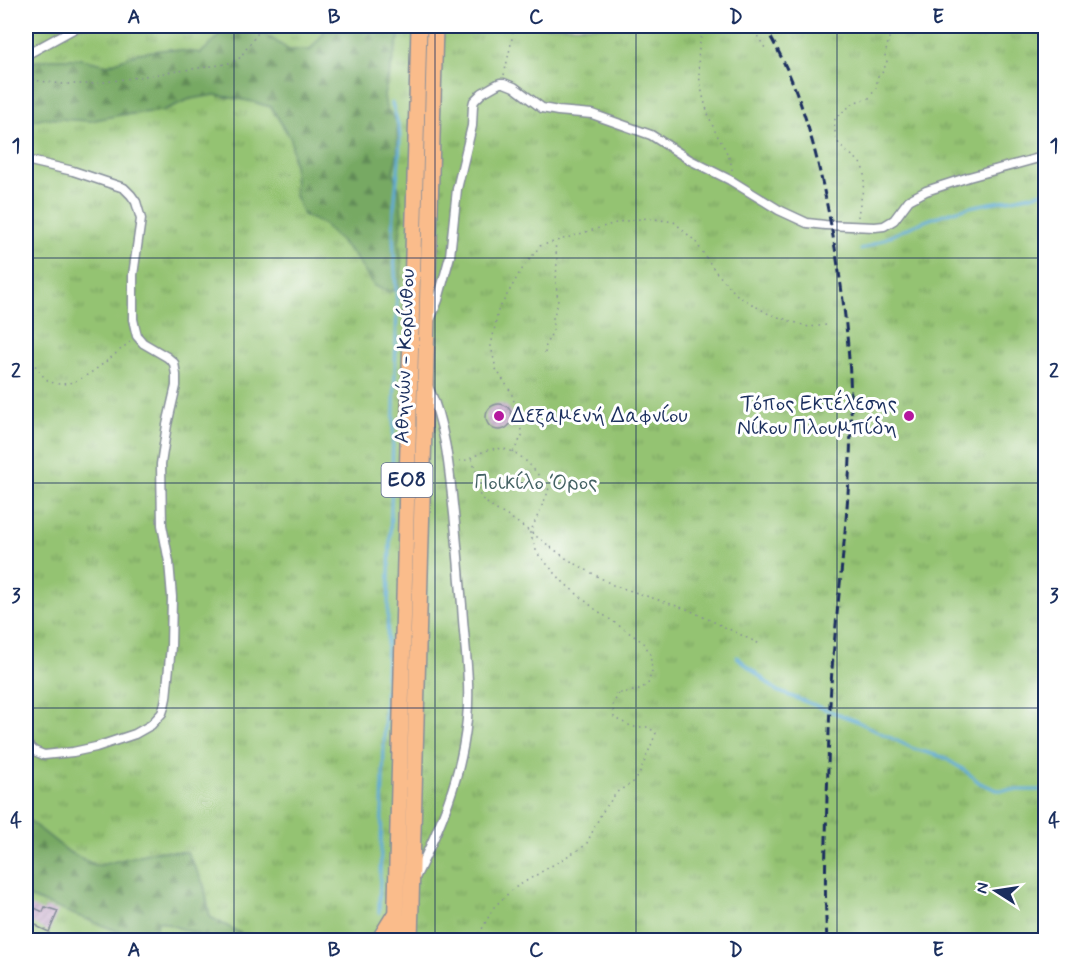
<svg xmlns="http://www.w3.org/2000/svg" width="1071" height="966" viewBox="0 0 1071 966" font-family="Mynerve,sans-serif">
<style>
.grass{fill:url(#grass-tufts);stroke:#587968;stroke-width:1.5}
.forest{fill:url(#forest-firs);stroke:#496c61;stroke-width:1.5}
.lines{fill:none;stroke-linecap:round;stroke-linejoin:round}
.stream{stroke:#5fabd8;stroke-width:3}
.building{fill:url(#building-hatch)}
.street-casing{stroke:#868e9a;stroke-width:11}
.highway-casing{stroke:#868e9a;stroke-width:18}
.path{stroke:#868e9a;stroke-width:1.5;stroke-dasharray:1.5 4.5;stroke-linecap:butt}
.street{stroke:#fff;stroke-width:8}
.highway{stroke:#fabc8b;stroke-width:15}
.rail{stroke:#1b2f5e;stroke-width:3;stroke-dasharray:9 4.5;stroke-linecap:butt}
.grid{fill:none;stroke:#1b2f5e;stroke-width:1.5;stroke-opacity:0.55}
.poi-dot{fill:#b5179e;stroke:#fff;stroke-width:2}
.labels{text-anchor:middle;dominant-baseline:central;stroke-width:6;stroke-linejoin:round;paint-order:stroke}
.shield{fill:#fff;stroke:#5f6d8e;stroke-width:1.5}
.shield-label{font-size:20px;font-weight:bold;fill:#1b2f5e}
.street-label{font-size:21px;fill:#1b2f5e;stroke:#fff}
.poi-label{font-size:21px;fill:#1b2f5e;stroke:#fff;text-anchor:end}
.park-label{font-size:21px;fill:#456365;stroke:#fff}
.neatline{fill:none;stroke:#1b2f5e;stroke-width:2}
.grid-label{font-size:20px;text-anchor:middle;font-weight:bold;fill:#1b2f5e}
</style>
<defs>
<pattern id="grass-tufts" width="24" height="20" patternUnits="userSpaceOnUse" patternTransform="scale(1.5)"><rect width="24" height="20" fill="#94c372"/><path d="M3 7l-1-3M5 7V3M7 7l1-3M15 17l-1-3M17 17v-4M19 17l1-3" fill="none" stroke="#789f61"/></pattern>
<pattern id="forest-firs" width="22" height="20" patternUnits="userSpaceOnUse" patternTransform="scale(1.5)"><rect width="22" height="20" fill="#77a964"/><path d="M5 1l3.5 6h-7zM16 11l3.5 6h-7z" fill="#618a56"/></pattern>
<pattern id="building-hatch" width="6" height="6" patternUnits="userSpaceOnUse" patternTransform="scale(1.5)"><rect width="6" height="6" fill="#c0a1c5"/><path d="M-1 1l2-2M0 6l6-6M5 7l2-2" fill="none" stroke="#9b84a3"/></pattern>
</defs>
<rect width="100%" height="100%" fill="#fff"/>
<filter id="ink" filterUnits="userSpaceOnUse"><feTurbulence type="fractalNoise" baseFrequency=".0167" numOctaves="2"/><feDisplacementMap in="SourceGraphic" scale="12" xChannelSelector="R" yChannelSelector="G"/><feConvolveMatrix kernelMatrix="1 2 1 2 8 2 1 2 1" color-interpolation-filters="sRGB"/></filter>
<filter id="wash" filterUnits="userSpaceOnUse"><feTurbulence type="fractalNoise" baseFrequency=".008" numOctaves="4" result="noise"/><feDisplacementMap in="SourceGraphic" scale="24" xChannelSelector="R" yChannelSelector="G"/><feGaussianBlur stdDeviation="1.35" result="paint"/><feColorMatrix in="noise" values="0 0 0 0 0 0 0 0 0 0 0 0 0 0 0 0 0 1.4 0 .05"/><feComposite in="paint" operator="in"/></filter>
<g filter="url(#wash)">
<rect width="100%" height="100%" fill="#f1ecd5"/>
<!-- grass -->
<path class="grass" d="M26,26H1045V940H26Z"/>
<!-- forest -->
<path class="forest" d="M232,26H246L268,36L289,50H310L323,34L325,26H401L400,32L384,95L386,108L397,122L398,153L393,171L400,193L402,219L399,243L402,266L399,288L389,292L374,286L353,254L323,224L303,215L295,195L294,166L291,139L271,107L249,101L215,95L190,99L162,111L120,115L90,121L43,118L26,122V63L51,59H81L108,65L138,53L169,49L201,53L216,39L223,27Z
M26,818L69,852L97,866L156,851L187,852L204,885L210,917L242,934L276,937L272,940H213L159,921L151,940H140L26,896Z"/>
<g class="lines">
<!-- stream -->
<path class="stream" d="M861,250C891,236 920,221 951,212C982,202 1015,201 1046,191
M737,657L777,691L854,720L914,749L943,757L964,770L980,783L997,790H1046
M379,913L397,307L393,235L394,208L399,160L400,137L399,128L392,103"/>
</g>
<g id="blocks">
<!-- building -->
<path class="building" d="M486 417a13 13 0 1 1 26 0a13 13 0 1 1-26 0Z
M26,904L43,912L45,907L58,911L49,932L38,927V926L26,920Z"/>
</g>
</g>
<g filter="url(#ink)">
<use href="#blocks" fill-opacity="0" stroke="#868e9a" stroke-width="1.5"/>
<g class="lines">
<defs>
<path id="street" d="M26,55L79,26
M26,160L73,171L124,188L131,195L136,202L141,219L133,275V319L135,328L137,336L143,343L167,357L174,363L176,375V386L167,425L161,464L162,525L169,562L172,597L171,646L166,698L164,707L162,713L151,725L135,734L96,747L73,752L44,755L34,751L26,744
M431,318L438,300L450,256L457,189L472,126L473,105L474,101L482,93L496,85L500,83H504L514,87L542,108L558,111L592,114L651,135L690,160L730,180L779,210L807,223L825,225L875,227L884,226L894,220L909,200L926,191L969,177L1046,156
M415,878C440,828 462,776 467,719C471,681 464,643 462,605C459,572 457,539 453,505C449,465 445,424 428,386
M26,938L34,940"/>
<path id="highway" d="M379,940L395,914
M395,940L419,26
M410,940L435,26"/>
</defs>
<!-- street casing -->
<use href="#street" class="street-casing"/>
<!-- highway casing -->
<use href="#highway" class="highway-casing"/>
<!-- path -->
<path class="path" d="M706,26C690,54 702,103 715,131C721,143 731,156 732,170
M751,26L765,48
M504,75L511,44L514,26
M26,79L62,84H91L226,64L238,60L263,26
M858,217C859,203 867,181 863,169C859,156 843,153 838,142C834,135 835,126 835,118L855,102L869,98L876,88L878,76L882,73L887,62L885,55L890,34L900,26
M545,353L546,344L553,331V318L558,303L556,283L557,259L555,243
M26,358C36,362 39,375 49,381C74,395 111,356 130,342
M513,452L522,436L518,414L511,392L496,369L491,346L498,311L520,272L540,246L619,222L647,218L674,222L695,241L716,272L738,296L769,314L809,327L827,325
M472,459L477,475L480,497L493,508L514,520L567,559L613,585L689,610L762,645
M459,461C470,461 476,454 485,451C516,440 534,469 549,490L530,533L537,553L564,583L595,609L644,643L650,654L652,671L648,684L639,690L615,694
M478,940L481,931L494,907L513,889L586,845L601,814L617,792L635,781L639,775L656,733L648,727H633L614,718L613,704L619,693"/>
<!-- street -->
<use href="#street" class="street"/>
<!-- highway -->
<use href="#highway" class="highway"/>
<!-- rail -->
<path class="rail" d="M764,26C799,82 815,145 828,210C841,276 851,346 851,414C851,491 841,569 834,646C829,696 829,746 827,796C826,844 824,892 827,940"/>
</g>
</g>
<!-- grid -->
<path class="grid" d="M234,26V940M435,26V940M636,26V940M837,26V940M26,258H1046M26,483H1046M26,708H1046"/>
<!-- markers -->
<g class="poi-dot">
<circle cx="499" cy="416" r="6"/>
<circle cx="909" cy="416" r="6"/>
</g>
<g class="labels">
<!-- shield labels -->
<rect class="shield" x="381.5" y="463" width="51" height="34" rx="4.5"/>
<g class="shield-label">
<text x="407" y="480">ΕΟ8</text>
</g>
<!-- street labels -->
<g class="street-label">
<text transform="translate(405 356) rotate(-88)">Αθηνών - Κορίνθου</text>
</g>
<!-- poi labels -->
<g class="poi-label">
<text x="897" y="404">Τόπος Εκτέλεσης<tspan x="897" dy="24">Νίκου Πλουμπίδη</tspan></text>
<text x="511" y="416" text-anchor="start">Δεξαμενή Δαφνίου</text>
</g>
<!-- park labels -->
<g class="park-label">
<text x="536" y="483">Ποικίλο Όρος</text>
</g>
</g>
<!-- margin -->
<rect width="1071" height="966" fill="none" stroke="#fff" stroke-width="66"/>
<!-- north arrow -->
<g transform="translate(996 891) rotate(282)" stroke="#ffffff" stroke-width="4.5" paint-order="stroke">
<path d="M0-4.5L10 22L0 15L-10 22Z" fill="#1b2f5e"/>
<text y="-9" font-size="16" font-weight="bold" text-anchor="middle" fill="#1b2f5e">N</text>
</g>
<rect x="33" y="33" width="1005" height="900" class="neatline"/>
<g class="grid-label">
<text x="134" y="23">A</text>
<text x="334" y="23">B</text>
<text x="536" y="23">C</text>
<text x="736" y="23">D</text>
<text x="938" y="23">E</text>
<text x="16" y="152">1</text>
<text x="1054" y="152">1</text>
<text x="16" y="377">2</text>
<text x="1054" y="377">2</text>
<text x="16" y="602">3</text>
<text x="1054" y="602">3</text>
<text x="16" y="827">4</text>
<text x="1054" y="827">4</text>
<text x="134" y="956">A</text>
<text x="334" y="956">B</text>
<text x="536" y="956">C</text>
<text x="736" y="956">D</text>
<text x="938" y="956">E</text>
</g>
</svg>
